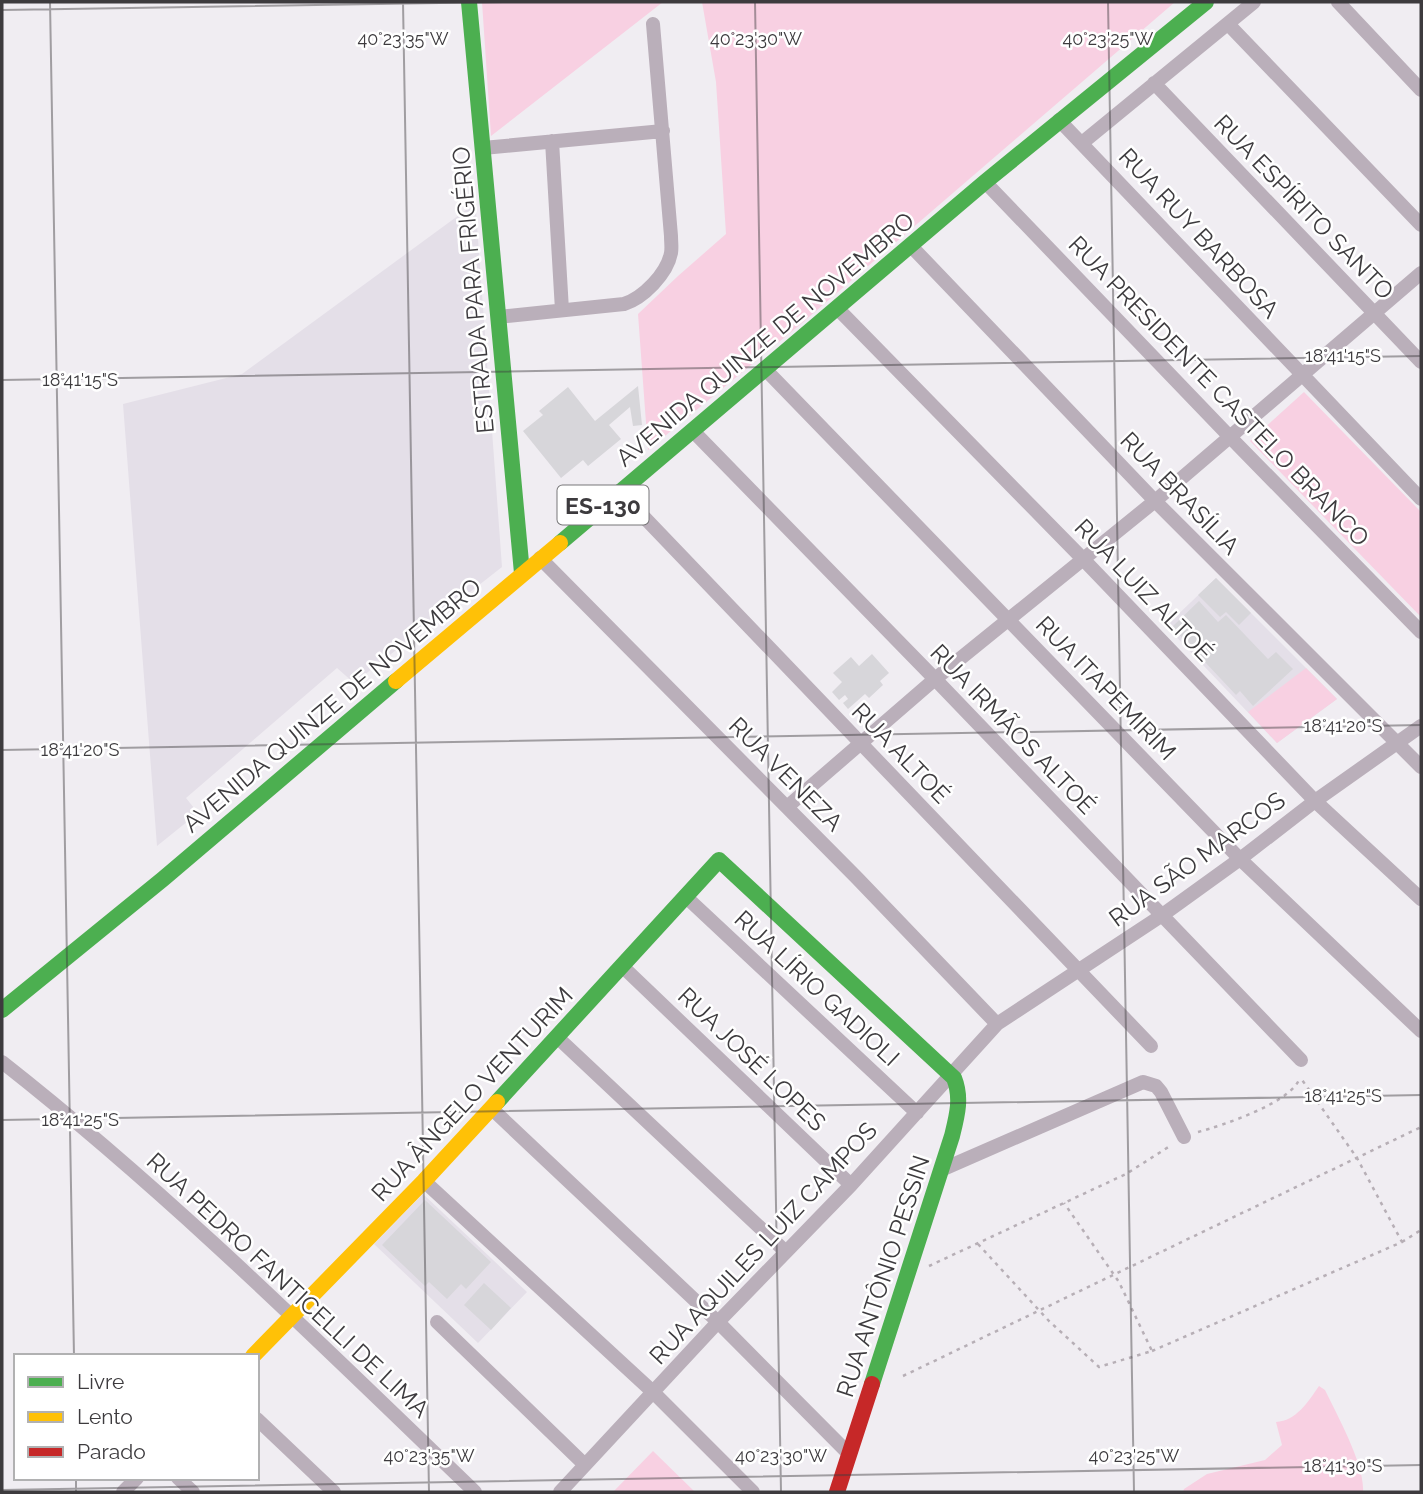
<svg xmlns="http://www.w3.org/2000/svg" width="1423" height="1494" viewBox="0 0 1423 1494" font-family="Raleway,sans-serif">
<style>
.built{fill:#e4dfe8}
.green{fill:#f8d0e2}
.building{fill:#d7d6da}
.lines{fill:none;stroke-linecap:round;stroke-linejoin:round}
.path{stroke:#b7afb6;stroke-width:2.5;stroke-dasharray:3.5 5;stroke-linecap:butt}
.street{stroke:#baafba;stroke-width:14}
.fast{stroke:#4caf50;stroke-width:16}
.slow{stroke:#ffc107;stroke-width:16}
.jam{stroke:#c62828;stroke-width:16}
.ticks{fill:none;stroke:#3d3b3e;stroke-width:2;stroke-opacity:0.45}
.labels{text-anchor:middle;dominant-baseline:central;stroke-width:5;stroke-linejoin:round;paint-order:stroke}
.shield{fill:#fff;stroke:#777678;stroke-width:2}
.shield-label{font-size:23px;font-weight:bold;fill:#3d3b3e}
.street-label{font-size:24px;fill:#3d3b3e;stroke:#fff}
.ticks-label{font-size:18px;text-anchor:middle;fill:#3d3b3e;stroke:#fff;stroke-width:5;stroke-linejoin:round;paint-order:stroke}
</style>
<rect width="100%" height="100%" fill="#f0edf2"/>
<!-- built -->
<path class="built" d="M470,207L476,212L502,567L354,683L337,668L186,798L198,813L157,846L123,404L242,374Z
M1216,578L1337,699L1277,743L1166,626Z
M423,1194L527,1292L478,1343L374,1244Z"/>
<!-- green -->
<path class="green" d="M482,2H663L491,136Z
M702,2H1175L802,323L648,450L638,314L678,276L726,234L716,82Z
M1304,392L1421,512V617L1250,441Z
M1306,668L1337,699L1277,743L1248,712Z
M1319,1386L1325,1390C1337,1415 1365,1465 1363,1492H1183L1184,1489L1207,1474L1265,1460L1282,1445L1276,1422C1296,1421 1308,1402 1319,1386Z
M653,1451L695,1492H613Z"/>
<!-- building -->
<path class="building" d="M638,386L642,425L633,426L630,407L609,425L621,439L588,466L583,460L561,478L523,431L543,415L539,411L568,387L595,421Z
M1216,578L1251,613L1239,625L1226,612L1220,617L1198,595Z
M1199,601L1218,622L1226,615L1268,659L1276,652L1293,669L1253,706L1240,691L1236,695L1172,627Z
M872,654L889,673L880,681L883,685L869,698L865,694L848,709L843,703L848,699L845,695L839,700L832,692L842,682L833,673L851,657L859,666Z
M425,1200L491,1262L466,1289L461,1284L447,1299L429,1282L425,1286L382,1245Z
M484,1283L511,1308L491,1330L464,1305Z"/>
<g class="lines">
<!-- path -->
<path class="path" d="M1198,1132C1221,1126 1294,1102 1300,1077
M1402,1242L1421,1230
M978,1244L1049,1321L1099,1367L1152,1351L1119,1282L1064,1203
M929,1266L1126,1174L1170,1146
M1152,1351L1402,1242L1357,1158L1300,1077
M903,1376L1421,1127"/>
<!-- street -->
<path class="street" d="M1338,2L1421,90
M1228,24L1421,225
M1154,83L1421,362
M1059,120L1421,499
M552,141L562,310
M1082,143L1254,2
M483,148L663,131
M985,182L1230,437L1421,632
M911,246L1155,501L1421,767
M837,308L1083,559L1315,801L1421,899
M498,317L624,304C643,298 667,274 671,253C672,248 671,242 671,236L653,24
M765,369L1240,859L1421,1031
M692,430L935,679L1301,1060
M619,491L1151,1046
M540,558L857,878L997,1024
M787,807L935,679L1155,501L1421,273
M685,896L917,1113
M622,966L851,1185
M557,1037L786,1252
M2,1062C170,1194 321,1344 475,1492
M491,1108L718,1322L849,1454
M941,1170L1143,1082L1156,1086L1161,1092L1184,1137
M424,1181L653,1392L753,1492
M437,1322L585,1465
M257,1419L334,1492
M178,1478L193,1492
M123,1492L137,1478
M560,1492L718,1322L851,1185L997,1024L1161,916L1240,859L1315,801L1421,726"/>
<!-- fast -->
<path class="fast" d="M469,2L522,573
M560,543L985,182L1206,2
M2,1010L163,879L396,681
M497,1102L719,860L954,1078C962,1098 957,1116 952,1136L872,1384"/>
<!-- slow -->
<path class="slow" d="M396,681L560,543
M253,1356L424,1181L497,1102"/>
<!-- jam -->
<path class="jam" d="M837,1492L872,1384"/>
</g>
<!-- ticks -->
<path class="ticks" d="M50,2L74,1356M403,2L429,1492M755,2L781,1492M1108,2L1134,1492M2,10L502,2M2,380L1421,356M2,750L1421,725M2,1120L1421,1095M76,1478V1492M2,1490L1421,1465"/>
<g class="labels">
<!-- shield labels -->
<rect class="shield" x="557.5" y="485.5" width="91" height="39" rx="5"/>
<g class="shield-label">
<text x="603" y="505">ES-130</text>
</g>
<!-- street labels -->
<g class="street-label">
<text transform="translate(1304 207) rotate(46)">RUA ESPÍRITO SANTO</text>
<text transform="translate(1199 233) rotate(47)">RUA RUY BARBOSA</text>
<text transform="translate(473 290) rotate(-95)">ESTRADA PARA FRIGÉRIO</text>
<text transform="translate(765 339) rotate(-40)">AVENIDA QUINZE DE NOVEMBRO</text>
<text transform="translate(1219 391) rotate(46)">RUA PRESIDENTE CASTELO BRANCO</text>
<text transform="translate(1180 493) rotate(46)">RUA BRASÍLIA</text>
<text transform="translate(1144 590) rotate(46)">RUA LUIZ ALTOÉ</text>
<text transform="translate(1106 688) rotate(46)">RUA ITAPEMIRIM</text>
<text transform="translate(332 705) rotate(-40)">AVENIDA QUINZE DE NOVEMBRO</text>
<text transform="translate(1013 729) rotate(46)">RUA IRMÃOS ALTOÉ</text>
<text transform="translate(901 753) rotate(46)">RUA ALTOÉ</text>
<text transform="translate(786 774) rotate(45)">RUA VENEZA</text>
<text transform="translate(1197 859) rotate(-36)">RUA SÃO MARCOS</text>
<text transform="translate(817 988) rotate(43)">RUA LÍRIO GADIOLI</text>
<text transform="translate(752 1059) rotate(44)">RUA JOSÉ LOPES</text>
<text transform="translate(472 1094) rotate(-47)">RUA ÂNGELO VENTURIM</text>
<text transform="translate(763 1243) rotate(-47)">RUA AQUILES LUIZ CAMPOS</text>
<text transform="translate(883 1276) rotate(-72)">RUA ANTÔNIO PESSIN</text>
<text transform="translate(288 1285) rotate(43)">RUA PEDRO FANTICELLI DE LIMA</text>
</g>
</g>
<g class="ticks-label">
<text x="403" y="45">40°23'35"W</text>
<text x="756" y="45">40°23'30"W</text>
<text x="1108" y="45">40°23'25"W</text>
<text x="1343" y="362">18°41'15"S</text>
<text x="80" y="386">18°41'15"S</text>
<text x="1343" y="732">18°41'20"S</text>
<text x="80" y="756">18°41'20"S</text>
<text x="1343" y="1102">18°41'25"S</text>
<text x="80" y="1126">18°41'25"S</text>
<text x="429" y="1462">40°23'35"W</text>
<text x="781" y="1462">40°23'30"W</text>
<text x="1134" y="1462">40°23'25"W</text>
<text x="1343" y="1472">18°41'30"S</text>
</g>
<!-- border -->
<rect width="1423" height="1494" fill="none" stroke="#3d3b3e" stroke-width="7"/>
<!-- legend -->
<rect x="14" y="1354" width="245" height="126" fill="#ffffff" stroke="#b1b1b2" stroke-width="2"/>
<rect x="28" y="1377" width="35" height="10" fill="#4caf50" stroke="#b1b1b2" stroke-width="2"/>
<text x="77" y="1389" font-size="21" fill="#3d3b3e">Livre</text>
<rect x="28" y="1412" width="35" height="10" fill="#ffc107" stroke="#b1b1b2" stroke-width="2"/>
<text x="77" y="1424" font-size="21" fill="#3d3b3e">Lento</text>
<rect x="28" y="1447" width="35" height="10" fill="#c62828" stroke="#b1b1b2" stroke-width="2"/>
<text x="77" y="1459" font-size="21" fill="#3d3b3e">Parado</text>
</svg>
